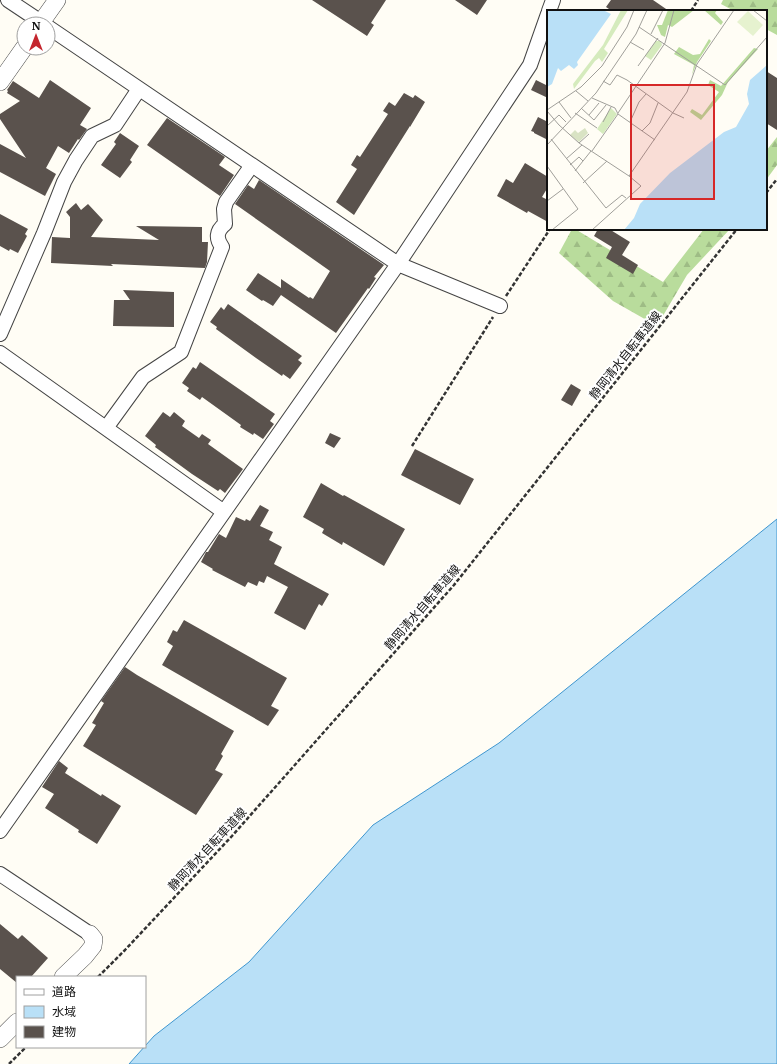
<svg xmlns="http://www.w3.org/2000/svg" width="777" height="1064" viewBox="0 0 777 1064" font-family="Merriweather,'Noto Sans JP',serif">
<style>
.forest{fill:url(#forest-firs)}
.water{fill:#b9e0f7;stroke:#3f96cf}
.building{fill:#5a524d}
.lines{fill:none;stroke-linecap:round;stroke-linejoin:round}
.minor-casing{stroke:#444;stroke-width:16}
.tertiary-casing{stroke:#444;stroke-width:18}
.path{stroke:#333;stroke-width:2.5;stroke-dasharray:4 2;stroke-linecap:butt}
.minor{stroke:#fff;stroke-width:14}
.tertiary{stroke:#fff;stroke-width:17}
.labels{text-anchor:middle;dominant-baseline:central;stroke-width:4;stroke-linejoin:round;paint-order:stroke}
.street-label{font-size:12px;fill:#111;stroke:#fff}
.inset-road{fill:none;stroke:#a09f9a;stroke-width:1}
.view{fill:#d62828;fill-opacity:0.15;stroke:#d62828;stroke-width:2}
.inset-edge{fill:none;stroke:#111;stroke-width:2}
</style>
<defs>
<pattern id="forest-firs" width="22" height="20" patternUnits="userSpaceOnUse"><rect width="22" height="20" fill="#b9dc9c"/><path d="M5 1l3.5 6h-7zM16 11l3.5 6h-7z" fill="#9ebc85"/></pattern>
</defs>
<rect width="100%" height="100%" fill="#fffdf5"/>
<!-- forest -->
<path class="forest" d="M723,0H777V35L766,29V11H734L721,4Z
M777,137V165L766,180V151Z
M572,229H575L663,282L704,229H730L687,275L657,326L613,301L559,253Z"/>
<!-- water -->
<path class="water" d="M777,519V1064H129L154,1036L249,962L373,825L499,743Z"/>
<!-- building -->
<path class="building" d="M312,0H386L371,23L374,25L367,36Z
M455,0H487L477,15Z
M611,0H653L669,11H612L606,7Z
M766,71L777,78V130L766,123Z
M50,80L91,108L80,125L87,129L79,140L78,139L69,153L58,146L46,168L56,174L45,196L0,172V144L26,158L0,119V114L20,101L7,93L8,91L7,90L13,81L39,98Z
M536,80L548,86V98L531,90Z
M404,93L413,98L415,95L425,102L410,127V126L354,215L336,202L357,169L351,165L357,155L360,157L388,114L383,111L389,102L395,106Z
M538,117L548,122V140L534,133V132L531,131Z
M167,118L225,157L219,165L234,175L220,196L147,145Z
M120,133L139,146L130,160L132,162L120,178L101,165L116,144L114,142Z
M525,163L548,177V187L542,197L548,200V222L528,211L527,213L497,196L506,179L513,183Z
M259,180L384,265L374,277L376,278L369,289L368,288L336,333L281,295L273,306L263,300L262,301L246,290L258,273L281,288V279L309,298L310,297L313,299L330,271L235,204L248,185L254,189Z
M76,203L81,210L88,204L103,220L91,237L159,240L136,226L202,227V242H208L207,262L205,268L111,264L113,266L51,263L52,237L70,238V217L66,212Z
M0,214L28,229L25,234L27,236L18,253L10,249L9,251L0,246Z
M598,229H609L630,242L622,255L638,265L633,274L606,258L612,247L594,236Z
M123,290L174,292V327L113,326L114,300H130Z
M228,304L302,356L298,360L302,363L290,379L283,374L282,376L256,358L216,329L217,327L210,322L221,307L224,310Z
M200,362L275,414L270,421L274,424L263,439L254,433L253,435L240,427L241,425L202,397L200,400L187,391L189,388L182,383L193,367L196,369Z
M571,384L581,390L572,406L561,400Z
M163,412L170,417L174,412L185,421L182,426L199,438L202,434L211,440L208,444L243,469L225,493L220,489L218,491L192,474L155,447L156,445L145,436Z
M330,433L341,438L334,448L325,443Z
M415,449L474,479L460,505L401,475Z
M321,483L343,496L344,495L405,529L384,566L343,542L342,545L322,533L324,529L303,517Z
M260,505L269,510L260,526L273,532L269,540L282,547L274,564L329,594L322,606L319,604L305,630L274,613L288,587L267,576L264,583L259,581L257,586L248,582L245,587L212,570L213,569L201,562L206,552H208L219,534L226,538L236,517L245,521L246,519L250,521Z
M184,620L287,678L271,706L279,710L268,726L162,665L173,646L167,642L173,630L177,632Z
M125,667L137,675L234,731L221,754L223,756L215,770L223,774L196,815L83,746L96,725L92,723L104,703L101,701Z
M59,761L68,768L65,773L101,796L102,794L121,806L97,844L78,832L79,830L45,808L54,794L42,787Z
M0,924L18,939L22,935L48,958L31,977H17V983L0,969Z"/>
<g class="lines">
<defs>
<path id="minor" d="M8,0L44,24
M549,11L553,0
M48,27L398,264L500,306
M0,334L44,233L64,182L76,160L92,136L115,125L139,89
M0,353L224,512
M106,428L143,377L181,352L222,247C216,239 216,231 225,224L224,209L226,202L252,165
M0,831L398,264L530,65L548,14
M0,874L90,934"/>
<path id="tertiary" d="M40,24L57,0
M0,82L24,48
M63,977L85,956L93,946L94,939L90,934
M0,1039L17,1022"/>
</defs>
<!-- minor casing -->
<use href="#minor" class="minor-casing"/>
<!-- tertiary casing -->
<use href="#tertiary" class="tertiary-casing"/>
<!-- path -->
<path class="path" d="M691,11L698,0
M766,193L777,179
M506,296L550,229
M412,446L493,317
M98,977L125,950L232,836L454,585L737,229
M9,1064L26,1047"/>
<!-- minor -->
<use href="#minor" class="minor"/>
<!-- tertiary -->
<use href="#tertiary" class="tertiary"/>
</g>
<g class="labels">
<!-- street labels -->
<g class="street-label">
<text transform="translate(625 355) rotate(-52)">静岡清水自転車道線</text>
<text transform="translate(422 607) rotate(-49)">静岡清水自転車道線</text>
<text transform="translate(207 849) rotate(-47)">静岡清水自転車道線</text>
</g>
</g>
<!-- overview -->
<g transform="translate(547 10)">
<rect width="220" height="220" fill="#fffdf5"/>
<path d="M121,0H147L125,17L121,15L118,27L114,25L110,15H115ZM157,0H170L168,3L176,12L174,15ZM162,29L164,31L150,52L145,65L147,55L127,44L132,37L146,45L153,44ZM207,38L211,39L181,72L175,85L154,110L143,102L145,99L155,105L172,82L161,75L163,70L174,76Z" fill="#b9dc9c"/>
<path d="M38,118L41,123L32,132L23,125L28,120L31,123Z" fill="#d9e3c4"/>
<path d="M74,0H81L57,39L61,43L55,52L52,48L48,51L27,79L26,74L56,35ZM109,31H114L115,35L104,50L98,46ZM64,98L70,104L56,124L50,119Z" fill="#d5ebbd"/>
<path d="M201,1L216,15L206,26L190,12Z" fill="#e6f2cf"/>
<path d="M0,0H56L64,4L30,52L31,55L27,59L22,55L14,61L11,58L5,74L0,77ZM220,55V220H77L87,208L93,194L123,163L177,122L189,117L202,94L200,84L203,70Z" fill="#b9e0f7"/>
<path class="inset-road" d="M206,0L220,11M92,17L178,75L220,27M104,24L116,0M83,32L97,40M91,56L111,28M56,71L63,75L70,65L80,70L126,103L137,108M29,81L41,91M45,88L68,98L71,104L108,130M12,92L24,108M34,98L47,110L59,95M0,100L34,77L55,56L80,17L87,0M0,101L12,115L32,133L82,166L140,82L150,54L187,0M28,103L50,118M71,103L118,33L127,0M42,105L52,93M56,112L64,97M83,112L92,92L99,84M0,116L12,105L19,112M95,121L103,113L111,93M4,129L59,198L75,185L79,188M32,133L42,124M0,135L49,83L89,24L100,0M45,141L71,104M19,149L35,135M23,155L32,147L36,151M0,156L31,199L5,220M28,161L44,141M36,173L60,151M0,191L16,179M45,220L94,176L82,166"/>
<path class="view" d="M84,75H167V189H84Z"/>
<rect width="220" height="220" class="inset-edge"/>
</g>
<!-- legend -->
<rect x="16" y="976" width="130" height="72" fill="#ffffff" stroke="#a0a0a0"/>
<rect x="24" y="989" width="20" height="6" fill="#ffffff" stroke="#a0a0a0"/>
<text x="52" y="996" font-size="12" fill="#111111">道路</text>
<rect x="24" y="1006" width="20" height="12" fill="#b9e0f7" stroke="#a0a0a0"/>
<text x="52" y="1016" font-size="12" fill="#111111">水域</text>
<rect x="24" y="1026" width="20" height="12" fill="#5a524d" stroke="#a0a0a0"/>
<text x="52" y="1036" font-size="12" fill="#111111">建物</text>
<!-- north arrow -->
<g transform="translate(36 36)"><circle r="19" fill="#ffffff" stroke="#a0a0a0"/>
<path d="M0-3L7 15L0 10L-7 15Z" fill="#c4262e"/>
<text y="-6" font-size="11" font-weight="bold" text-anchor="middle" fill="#111111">N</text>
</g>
</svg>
